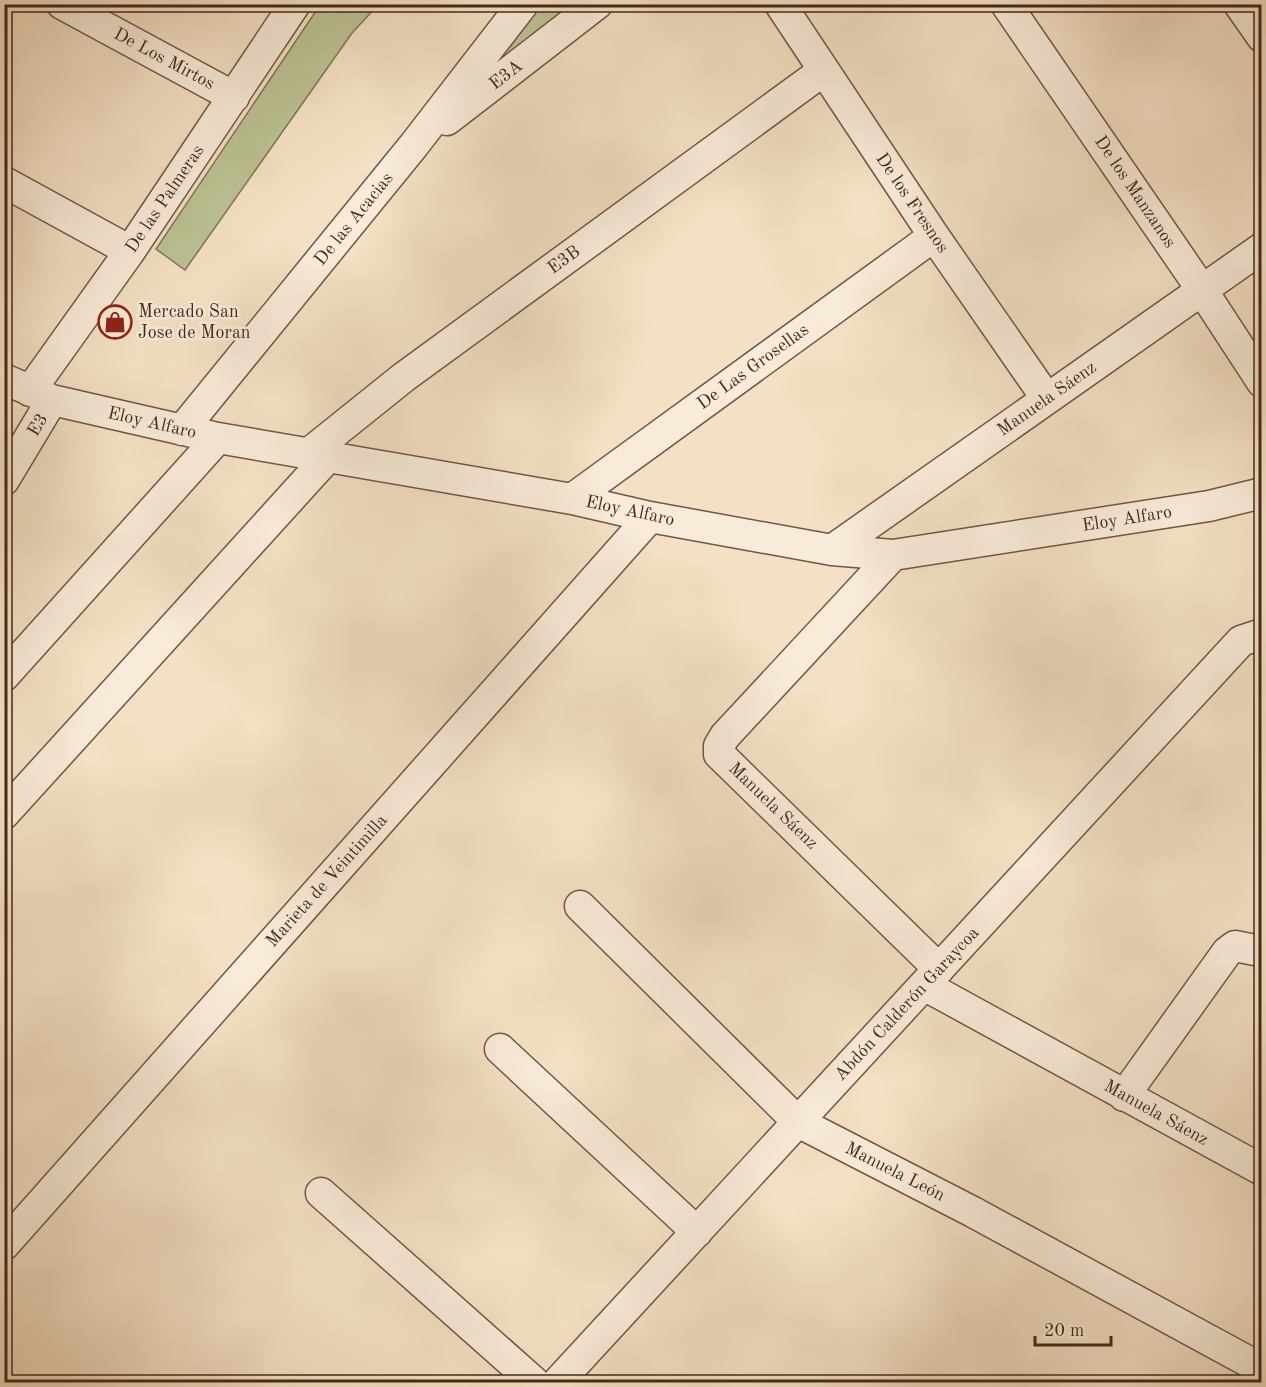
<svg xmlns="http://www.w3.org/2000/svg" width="1266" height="1387" viewBox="0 0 1266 1387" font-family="'Old Standard TT',serif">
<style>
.park{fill:#bcc294;stroke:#807558;stroke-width:1.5}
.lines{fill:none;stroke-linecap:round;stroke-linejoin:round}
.minor-casing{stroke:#715647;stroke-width:33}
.minor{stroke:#f8ebd9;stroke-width:30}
.labels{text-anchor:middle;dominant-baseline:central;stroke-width:5;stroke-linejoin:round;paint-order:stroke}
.street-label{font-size:18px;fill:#45281d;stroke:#f8ebd9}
.poi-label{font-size:18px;fill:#45281d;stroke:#f8ebd9;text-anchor:start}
</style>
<rect width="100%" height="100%" fill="#f4e0c4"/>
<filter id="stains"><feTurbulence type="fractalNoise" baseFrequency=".00333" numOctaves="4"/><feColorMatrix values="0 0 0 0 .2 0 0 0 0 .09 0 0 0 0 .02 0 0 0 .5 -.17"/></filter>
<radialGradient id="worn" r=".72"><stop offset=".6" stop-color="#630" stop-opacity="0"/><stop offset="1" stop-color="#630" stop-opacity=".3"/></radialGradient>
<!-- park -->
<path class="park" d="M320,5H378L352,33L185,270L156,249Z
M530,5H586L449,110Z"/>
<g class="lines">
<defs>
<path id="minor" d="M62,4L234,97
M780,4L934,236L1047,399
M1006,4L1202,290L1262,382
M1239,4L1262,37
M447,120L597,4
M4,182L130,251
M4,379L52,400L218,438L572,499L650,517L832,550L893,555L1209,506L1262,493
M30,391L130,251L295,4
M182,430L414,145L523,4
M308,454L404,377L823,71
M4,480L52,400
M572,499L934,236
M832,550L1262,248
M893,555L725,736L719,746V754L939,969
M4,676L218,438
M4,814L327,458
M580,906L798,1122L973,1212L1262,1369
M924,985L1262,1170
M500,1049L697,1232
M1124,1096L1227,952L1235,946L1255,950
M321,1193L534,1382
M4,1245L650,517
M558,1382L1241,641L1262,634"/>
</defs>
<!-- minor casing -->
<use href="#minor" class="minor-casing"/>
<!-- minor -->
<use href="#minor" class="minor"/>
</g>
<!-- icons -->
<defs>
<symbol id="shop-ring" viewBox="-11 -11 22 22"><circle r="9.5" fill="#f8ebd9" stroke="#8f2418" stroke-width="1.5"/><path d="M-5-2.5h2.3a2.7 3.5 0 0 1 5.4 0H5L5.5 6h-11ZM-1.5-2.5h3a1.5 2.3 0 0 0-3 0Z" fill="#8f2418"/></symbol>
</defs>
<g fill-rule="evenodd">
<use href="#shop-ring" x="96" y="303" width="38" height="38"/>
</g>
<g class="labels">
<!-- street labels -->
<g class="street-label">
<text transform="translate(164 59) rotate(28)">De Los Mirtos</text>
<text transform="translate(506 75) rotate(-38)">E3A</text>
<text transform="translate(1135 192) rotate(56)">De los Manzanos</text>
<text transform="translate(165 199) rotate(-56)">De las Palmeras</text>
<text transform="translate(912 203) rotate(56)">De los Fresnos</text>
<text transform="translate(354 219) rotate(-51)">De las Acacias</text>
<text transform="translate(564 260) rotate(-36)">E3B</text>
<text transform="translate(753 367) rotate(-36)">De Las Grosellas</text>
<text transform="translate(1047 399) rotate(-35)">Manuela Sáenz</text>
<text transform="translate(152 423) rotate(13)">Eloy Alfaro</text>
<text transform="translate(38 425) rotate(-59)">E3</text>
<text transform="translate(630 511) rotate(12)">Eloy Alfaro</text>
<text transform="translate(1127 519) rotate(-9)">Eloy Alfaro</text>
<text transform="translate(773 806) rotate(44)">Manuela Sáenz</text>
<text transform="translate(327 881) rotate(-48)">Marieta de Veintimilla</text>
<text transform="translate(907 1004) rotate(-47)">Abdón Calderón Garaycoa</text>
<text transform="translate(1156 1113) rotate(29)">Manuela Sáenz</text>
<text transform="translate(895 1172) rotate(27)">Manuela León</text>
</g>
<!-- poi labels -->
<g class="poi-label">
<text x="138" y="312">Mercado San<tspan x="138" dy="21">Jose de Moran</tspan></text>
</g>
</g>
<!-- margin -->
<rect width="1266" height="1387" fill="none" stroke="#f4e0c4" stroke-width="24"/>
<rect x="6" y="6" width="1254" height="1375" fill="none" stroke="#45281d" stroke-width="3"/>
<rect x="12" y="12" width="1242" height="1363" fill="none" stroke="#45281d" stroke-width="1.5"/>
<!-- scale -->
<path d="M1035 1336v9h76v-9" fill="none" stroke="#45281d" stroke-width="3"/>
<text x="1044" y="1336" font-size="18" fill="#45281d" stroke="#f8ebd9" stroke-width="4.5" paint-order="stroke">20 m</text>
<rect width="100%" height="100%" filter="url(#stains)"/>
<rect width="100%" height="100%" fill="url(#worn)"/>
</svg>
